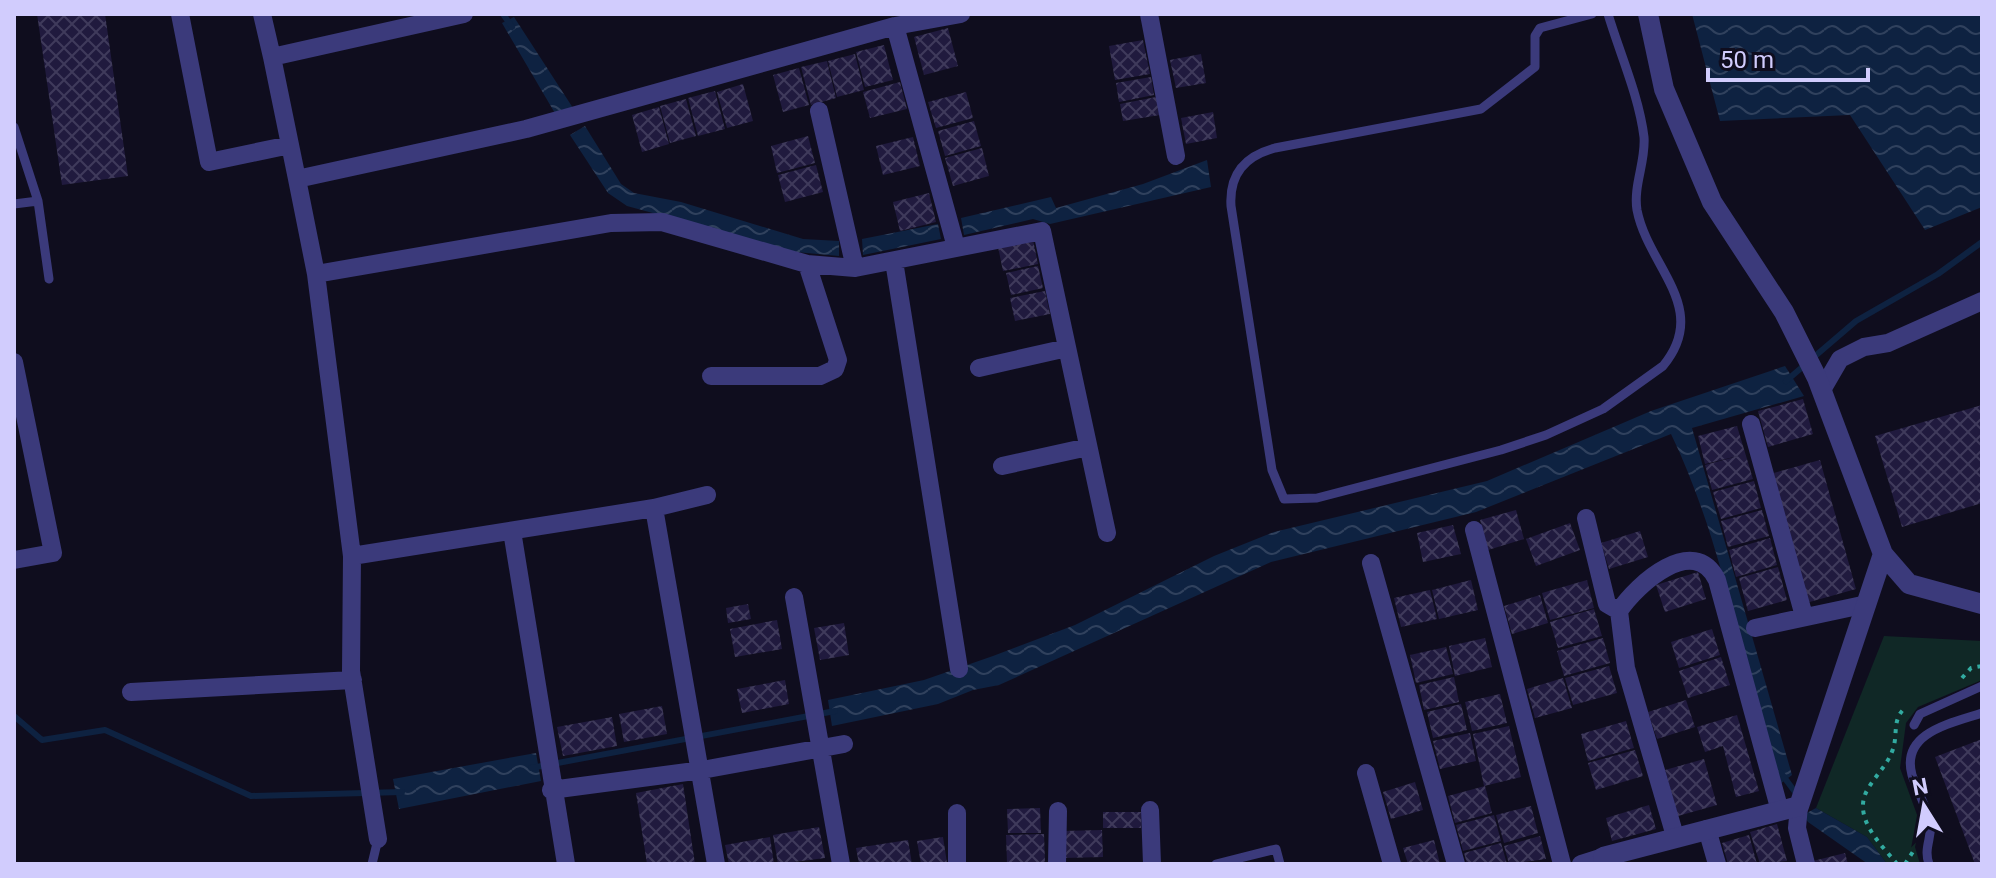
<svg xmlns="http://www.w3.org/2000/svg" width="1996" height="878" viewBox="0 0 1996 878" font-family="Roboto,sans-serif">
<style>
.green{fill:#102826}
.water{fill:url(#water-waves)}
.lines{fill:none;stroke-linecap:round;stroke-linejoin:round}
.stream{stroke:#0e2241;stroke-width:6}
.building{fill:url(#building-cross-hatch)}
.path{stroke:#32aba1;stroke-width:4;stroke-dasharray:4 6;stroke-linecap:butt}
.service{stroke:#3b3a7b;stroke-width:9}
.minor{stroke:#3b3a7b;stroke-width:18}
.tertiary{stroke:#3b3a7b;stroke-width:20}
</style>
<defs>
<pattern id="water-waves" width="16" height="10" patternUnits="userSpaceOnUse" patternTransform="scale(2)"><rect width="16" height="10" fill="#0e2241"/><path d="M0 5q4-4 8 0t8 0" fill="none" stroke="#30415d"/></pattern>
<pattern id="building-cross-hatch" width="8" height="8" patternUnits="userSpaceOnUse" patternTransform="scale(2)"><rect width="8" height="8" fill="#201a3e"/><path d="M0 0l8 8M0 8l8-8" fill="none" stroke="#3f3a5b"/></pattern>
</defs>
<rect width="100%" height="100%" fill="#0f0d1e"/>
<!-- green -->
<path class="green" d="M1884,636L1982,641V680L1918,707L1906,723L1900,768L1920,823L1915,847L1920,864H1887L1867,837L1816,808Z"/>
<!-- water -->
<path class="water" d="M1692,14H1982V207L1925,230L1850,115L1720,121Z
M514,17L573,108L556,115L502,23Z
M585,126L621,184L634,193L681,202L803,239L839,241V256L796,252L627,206L608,193L570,135Z
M1207,160L1211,187L1050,224L1033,219L964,235L961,218L1051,197L1056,208L1143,184Z
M938,224L941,239L863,255L862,239Z
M1785,366L1804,396L1692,428L1792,775L1776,787C1744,670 1724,544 1671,434L1476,512L1271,562L999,685L973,690L938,704L832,726L828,700L924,680L993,656L1075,625L1214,556L1274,532L1487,481L1651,411Z
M536,753L541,781L399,809L393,779Z
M1816,808L1867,837L1887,864H1868L1808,822L1803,815Z"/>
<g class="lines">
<!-- stream -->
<path class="stream" d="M503,14L512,27
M1786,381L1856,321L1938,274L1982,242
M14,716L42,740L105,730L251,796L402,792
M531,768L835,711
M1781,773L1798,796"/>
</g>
<!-- building -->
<path class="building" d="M37,14H105L128,176L62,185Z
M948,28L958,66L924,75L914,37Z
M1143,40L1150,74L1115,80L1109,46Z
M884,45L893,80L865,87L856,52Z
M855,54L864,90L837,97L828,61Z
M1201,54L1206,83L1176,88L1170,60Z
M827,61L836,98L811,105L801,67Z
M799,68L809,105L783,112L773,75Z
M1151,77L1154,95L1119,102L1116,83Z
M900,82L907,109L870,118L863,92Z
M743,84L753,121L727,128L717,92Z
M715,91L725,129L698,136L688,98Z
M966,92L973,118L936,128L928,102Z
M1156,97L1160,115L1123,121L1120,104Z
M686,99L696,136L670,143L660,106Z
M659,107L669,144L642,152L632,115Z
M1213,112L1217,138L1186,144L1181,118Z
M974,121L981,146L945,156L938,131Z
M808,136L815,163L777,173L771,146Z
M913,137L920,166L883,175L876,146Z
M982,148L989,176L953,186L945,158Z
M816,165L823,192L785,202L778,175Z
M929,193L936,222L900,231L893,202Z
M1033,240L1038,264L1003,271L998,247Z
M1038,266L1043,288L1011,295L1006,273Z
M1045,291L1050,314L1015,321L1010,298Z
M1803,399L1813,434L1768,447L1758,411Z
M1982,405V503L1902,527L1875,436Z
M1737,426L1753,479L1712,490L1705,465L1742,455L1705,464L1698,436Z
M1820,460L1856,589L1806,603L1770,474Z
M1754,481L1761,508L1721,519L1713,492Z
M1516,510L1524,539L1488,550L1480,520Z
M1762,510L1769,536L1728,547L1721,521Z
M1570,523L1580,550L1536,566L1526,539Z
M1453,525L1461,554L1423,562L1417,533Z
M1640,531L1648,557L1609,569L1601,543Z
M1770,538L1777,565L1736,577L1729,550Z
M1778,567L1787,600L1748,611L1739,578Z
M1698,572L1706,599L1665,612L1656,585Z
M1471,580L1478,610L1439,619L1432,590Z
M1587,580L1594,608L1550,620L1542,593Z
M1430,590L1437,619L1401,627L1394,598Z
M1540,595L1548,623L1512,634L1504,606Z
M748,604L751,619L728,623L726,608Z
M1594,609L1602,636L1558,648L1550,622Z
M777,620L782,649L735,657L730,629Z
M844,623L849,655L820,660L814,628Z
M1712,629L1720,655L1679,668L1671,642Z
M1485,638L1492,667L1455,676L1449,646Z
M1603,638L1610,663L1564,676L1557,651Z
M1446,647L1453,674L1416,683L1410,655Z
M1721,657L1730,685L1688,698L1679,671Z
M1609,666L1617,693L1573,705L1565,678Z
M1454,677L1459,702L1424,710L1419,685Z
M1563,678L1572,708L1535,718L1527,689Z
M785,680L789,704L742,713L737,689Z
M1500,694L1507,723L1472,731L1465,702Z
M1686,700L1695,727L1657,739L1648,712Z
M1461,704L1467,730L1433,738L1427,712Z
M662,706L667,734L624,742L619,714Z
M1737,715L1759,791L1736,797L1723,746L1705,752L1697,727Z
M612,717L617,746L563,756L557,727Z
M1626,721L1634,748L1588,761L1581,734Z
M1509,726L1521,777L1484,786L1473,734Z
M1470,733L1476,761L1440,769L1433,741Z
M1982,739V864H1975L1935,757Z
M1635,750L1643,776L1596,790L1588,763Z
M1704,759L1717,805L1678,816L1665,770Z
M1415,782L1423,810L1391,819L1383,792Z
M683,784L695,864H647L636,793Z
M1485,786L1492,813L1455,823L1448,796Z
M1649,805L1656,829L1612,841L1606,818Z
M1531,806L1538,833L1504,843L1496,815Z
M1040,808L1041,833H1008L1007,809Z
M1103,812H1141V828H1103Z
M1494,815L1501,841L1463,851L1456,825Z
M1777,824L1787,861L1760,864L1750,832Z
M819,827L825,858L778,864L773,835Z
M1102,830L1103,857L1064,858L1063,831Z
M1044,834L1045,862L1007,863L1006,835Z
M1749,835L1757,864H1728L1722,843Z
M1540,836L1546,859L1509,864L1504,846Z
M770,837L774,864H729L725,845Z
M943,837L947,863L921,864L917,841Z
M908,840L912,864H859L856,848Z
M1434,840L1440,864H1408L1403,848Z
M1501,843L1507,864H1467L1464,853Z
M1845,853L1848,864H1814L1813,861Z"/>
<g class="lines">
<!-- path -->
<path class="path" d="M1962,678L1971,668L1982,666
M1897,864C1880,843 1850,816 1869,787C1877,774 1888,764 1893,749C1898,734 1892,719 1905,708
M1905,864L1914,850"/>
<!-- service -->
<path class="service" d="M1592,14L1540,28L1535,36V67L1481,109L1275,148C1245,156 1229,174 1231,206L1272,470L1284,499L1317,498L1501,450L1546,435L1603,409L1663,366C1711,308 1648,267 1637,210C1633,186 1646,161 1644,137C1639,96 1620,54 1608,14
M14,127L38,201L49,279
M14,204L38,201
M1914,725L1920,714L1982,686
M372,864L378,839
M1216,864L1276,849L1280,864
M1929,864C1923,848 1933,836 1930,822C1926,806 1917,790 1912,775C1900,732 1953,723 1982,713"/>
<!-- minor -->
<path class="minor" d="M180,14L209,162L290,145
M262,14L272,57L464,14
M1149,14L1176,156
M895,26L956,247
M272,57L297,179L526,129L895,26L961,14
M819,111L855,268
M297,179L316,274L611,223L662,222L807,264L855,268L1042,231L1107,533
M894,261L959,669
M316,274L352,556L654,508L707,495
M14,362L53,553L14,560
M979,368L1067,348
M711,376H820L835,369L838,360L807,264
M1822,390L1840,359L1864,347L1888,343L1982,301
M1751,424L1804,616
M1002,466L1088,447
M654,508L716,864
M1586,518L1607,604L1619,611
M1474,530L1562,864
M512,531L566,864
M352,556L351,671L378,839
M1371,563L1456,864
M794,597L841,864
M1755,628L1867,604
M131,692L353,680
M1366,773L1392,864
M551,790L702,770L844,744
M1799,806L1797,828L1806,864
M1150,810L1152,864
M957,813V864
M1707,829L1717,864
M1675,836L1626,668L1619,611C1637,584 1694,533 1717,580L1780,811
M1057,864L1058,811
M1581,864L1603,857"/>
<!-- tertiary -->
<path class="tertiary" d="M1648,14L1664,89L1712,202L1784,312L1817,378L1883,554L1909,584L1982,604
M1605,864L1603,857L1799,806L1883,554"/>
</g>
<!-- border -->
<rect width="1996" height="878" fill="none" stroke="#d1ccfd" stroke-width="32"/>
<!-- north arrow -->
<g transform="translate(1924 806) rotate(349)" stroke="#0f0d1e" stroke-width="6" paint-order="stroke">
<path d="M0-6L14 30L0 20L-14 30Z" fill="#d1ccfd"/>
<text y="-12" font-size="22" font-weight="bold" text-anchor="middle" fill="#d1ccfd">N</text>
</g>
<!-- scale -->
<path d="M1708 68v12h160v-12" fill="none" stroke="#d1ccfd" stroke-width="4"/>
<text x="1720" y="68" font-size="24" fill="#d1ccfd" stroke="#0f0d1e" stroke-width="6" paint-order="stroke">50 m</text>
</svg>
